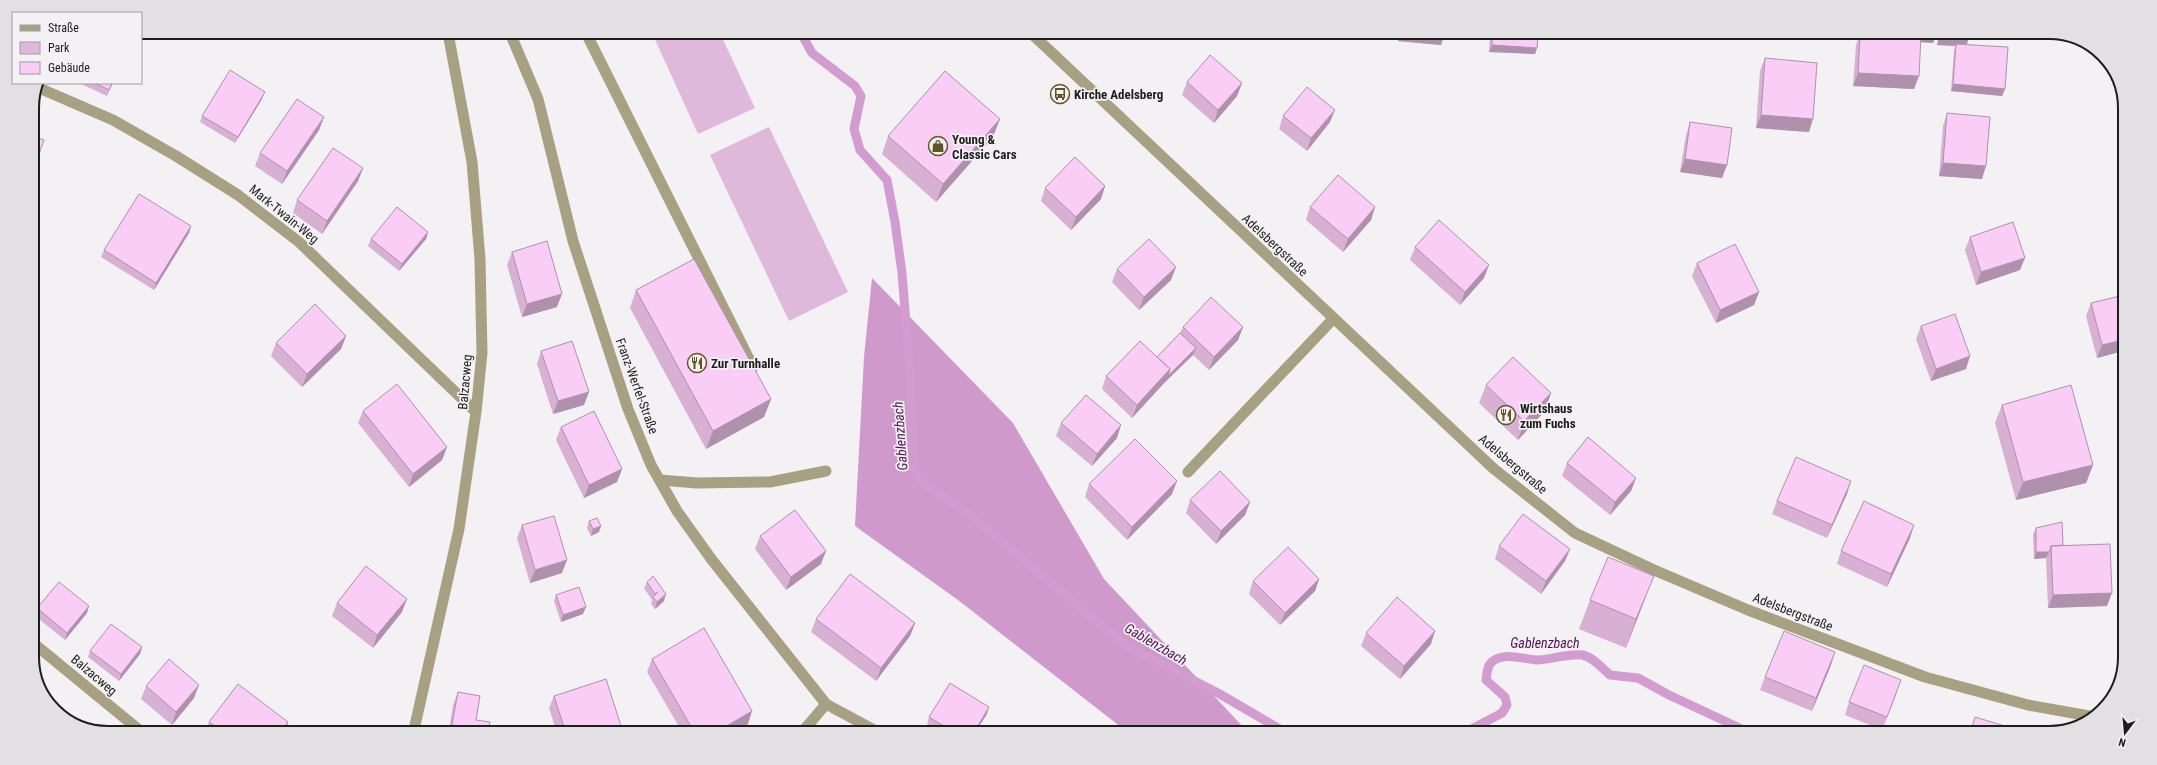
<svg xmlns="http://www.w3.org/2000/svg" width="2157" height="765" viewBox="0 0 2157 765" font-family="'Roboto Condensed',sans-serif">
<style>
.green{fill:#deb9dc}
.forest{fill:#cf99cc}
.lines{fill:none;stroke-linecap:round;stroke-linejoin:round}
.stream{stroke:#d29cd0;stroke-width:9}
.service{stroke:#a7a083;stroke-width:11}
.minor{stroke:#a7a083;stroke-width:11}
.tertiary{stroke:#a7a083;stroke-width:11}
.wall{fill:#d7b0d4}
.shaded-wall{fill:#af90ad}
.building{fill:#facdf7;stroke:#af90ad}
.labels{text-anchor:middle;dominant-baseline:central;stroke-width:3.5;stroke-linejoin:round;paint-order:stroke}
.poi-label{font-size:13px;font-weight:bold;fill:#1e1d1e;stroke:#f3f1f3;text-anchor:start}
.street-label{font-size:13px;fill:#1e1d1e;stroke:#f3f1f3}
.water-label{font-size:14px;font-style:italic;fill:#531253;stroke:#f3f1f3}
.rim{fill:none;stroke:#1e1d1e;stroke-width:2}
</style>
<rect width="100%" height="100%" fill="#f3f1f3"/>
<!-- green -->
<path class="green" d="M652,33H720L755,108L698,134Z
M769,127L848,292L789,321L710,155Z"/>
<!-- forest -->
<path class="forest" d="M872,278L1013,423L1104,579L1247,731H1126L958,600L855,526L864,357Z"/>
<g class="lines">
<!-- stream -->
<path class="stream" d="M801,33L812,53L855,86L861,96L854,129L860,150L887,180L895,222L902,273L910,373L914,465L918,479L969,514L1126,646L1218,693L1283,731
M1466,732L1502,713L1507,705L1505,697L1486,680C1487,673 1487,665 1493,661C1505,652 1523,659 1536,660C1551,660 1567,653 1582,655C1593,657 1602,668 1610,675L1638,678L1669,695L1744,730L1755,732"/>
<!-- service -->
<path class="service" d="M586,33L753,367
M1188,472L1333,319
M660,480L697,483L770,482L826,471"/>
<!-- minor -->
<path class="minor" d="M510,33L538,99L573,241L628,409L651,465L677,511L712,560L826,704L804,730
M39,88L113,120L176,156L238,195L299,242L476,412
M32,642L138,729
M826,704L876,731
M414,730L459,529L476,412L482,353L480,259L472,162L448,33"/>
<!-- tertiary -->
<path class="tertiary" d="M1032,34L1494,469L1575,533L1654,570L1748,610L1925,677L2028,705L2095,717"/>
</g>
<!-- wall -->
<path class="wall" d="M385,33H394L390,37Z
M1398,35H1444L1441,45L1398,41Z
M1490,35H1538L1535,54L1489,52Z
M1859,36H1936L1933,43L1921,42L1914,89L1853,86L1856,45Z
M1938,36H1968V40L1967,44L2005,89L2002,96L1951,91L1954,50L1956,46L1937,45Z
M1765,58L1809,132L1756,128L1760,71Z
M1187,82L1242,83L1237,96L1214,123L1182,95Z
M79,83H113L107,96Z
M262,99L235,143L200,122L202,116Z
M1947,113L1982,179L1939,176L1943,126Z
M1283,116L1330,122L1307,151L1279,129Z
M324,117L319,130L282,184L255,166L260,153Z
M1690,122L1722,178L1680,172L1686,135Z
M888,136L993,137L936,202L882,154Z
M363,168L358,181L322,234L293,213L297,200Z
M1105,186L1101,199L1071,230L1041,201L1045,188Z
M1310,207H1375L1371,220L1343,252L1306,220Z
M191,226L189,233L154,290L101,257L104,250Z
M428,232L426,239L399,271L368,246L371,239Z
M1970,237L2020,270L1976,285L1965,250Z
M1415,247L1484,278L1460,305L1410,260Z
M512,252L557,307L522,317L507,265Z
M1697,263L1759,292L1754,305L1716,323L1692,276Z
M1117,269L1171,280L1139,310L1112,282Z
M636,290L771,399L764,417L706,449L630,308Z
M2124,295L2123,351L2097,358L2086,316L2091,303Z
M1921,326L1966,369L1931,381L1916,339Z
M1183,327H1243L1238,340L1209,370L1193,355L1165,382L1132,418L1102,389L1106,376L1157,357L1180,333Z
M346,336L341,349L302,387L271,356L276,343Z
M541,351L584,405L553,414L537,364Z
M1486,385L1545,411L1518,440L1479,403Z
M2002,405L2093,465L2086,483L2016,500L1995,423Z
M363,411L447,447L442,460L409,487L358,423Z
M1061,423L1117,438L1092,466L1056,436Z
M561,427L622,469L617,482L584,498L556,440Z
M1567,463L1636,478L1631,491L1610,515L1562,476Z
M1089,484L1172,494L1127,540L1085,497Z
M1847,494L1827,538L1772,514L1777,501Z
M1190,500L1250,502L1245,515L1216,544L1186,513Z
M589,521L599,532L591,536L587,528Z
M522,525L562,573L530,583L517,538Z
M2036,528L2063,545L2107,606L2048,608L2046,558L2034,559L2033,534Z
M760,536L821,564L786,590L755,549Z
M1910,538L1887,587L1837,564L1841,551Z
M1499,546L1570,549L1565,561L1541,594L1495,559Z
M1319,579L1315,591L1280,625L1249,594L1253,581Z
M647,582L664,601L655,609L651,604L652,600L644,588Z
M556,595L583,614L561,622L554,601Z
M1590,600L1643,604L1626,648L1579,629Z
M337,603L402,612L373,648L332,616Z
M37,608L87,613L65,640L34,615Z
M816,619L915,623L910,636L876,681L811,632Z
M1366,633L1431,644L1400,679L1361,646Z
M142,647L140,654L119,681L88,657L90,651Z
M652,659L748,724L737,730H681L647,672Z
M1831,665L1812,711L1760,690L1765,677Z
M146,686L194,698L172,725L141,699Z
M458,692L476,720L489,730H449L453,705Z
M1897,693L1882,730L1845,715L1849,702Z
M554,696L622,729L621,730H556L549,708Z
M987,714L976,731H939L927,724L929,717Z
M209,722H288L286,729H208L206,728Z"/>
<!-- shaded-wall -->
<path class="shaded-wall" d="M1400,35L1443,38L1441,45L1398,41Z
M1906,36H1936L1933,43L1905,41Z
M1940,38L1968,40L1966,47L1956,44V46L1937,45Z
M1492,45L1537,48L1535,54L1489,52Z
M1858,73L1919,76L1914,89L1853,86Z
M1242,83L1237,96L1214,123L1218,110Z
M1953,84L2005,89L2002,96L1951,91Z
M265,92L262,99L235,143L238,137Z
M1335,110L1330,122L1307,151L1311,138Z
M1761,115L1813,119L1809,132L1756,128Z
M324,117L319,130L282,184L287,171Z
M1000,119L993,137L936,202L943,184Z
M1685,159L1727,165L1722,178L1680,172Z
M1943,163L1986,166L1982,179L1939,176Z
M363,168L358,181L322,234L327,221Z
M1105,186L1101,199L1071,230L1076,217Z
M1375,207L1371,220L1343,252L1348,239Z
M191,226L189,233L154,290L156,283Z
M428,232L426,239L399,271L402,264Z
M2025,258L2020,270L1976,285L1981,272Z
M1489,265L1484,278L1460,305L1465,292Z
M1176,267L1171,280L1139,310L1144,297Z
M1759,292L1754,305L1716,323L1720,310Z
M562,294L557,307L522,317L527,304Z
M1243,327L1238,340L1209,370L1214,357Z
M346,336L341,349L302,387L307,374Z
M2123,340V351L2097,358L2102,345Z
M1196,348L1193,355L1165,382L1132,418L1137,405L1170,369Z
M1970,356L1966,369L1931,381L1936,369Z
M589,392L584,405L553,414L558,401Z
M1551,393L1545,411L1518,440L1524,421Z
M771,399L764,417L706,449L713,431Z
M1121,425L1117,438L1092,466L1097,454Z
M447,447L442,460L409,487L413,474Z
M2093,465L2086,483L2016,500L2023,482Z
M622,469L617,482L584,498L589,485Z
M1636,478L1631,491L1610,515L1615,502Z
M1177,481L1172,494L1127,540L1132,527Z
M1851,481L1847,494L1827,538L1832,525Z
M1250,502L1245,515L1216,544L1221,531Z
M1914,525L1910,538L1887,587L1891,574Z
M601,526L599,532L591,536L593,529Z
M1570,549L1565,561L1541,594L1546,581Z
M826,551L821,564L786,590L791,577Z
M2036,552H2049L2046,558L2034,559Z
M567,560L562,573L530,583L535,570Z
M1654,576L1643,604L1626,648L1636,619Z
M1319,579L1315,591L1280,625L1285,613Z
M2112,593L2107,606L2048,608L2053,595Z
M666,594L664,601L655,609L657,602Z
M407,599L402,612L373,648L377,635Z
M89,606L87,613L65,640L67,633Z
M586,607L583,614L561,622L563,615Z
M915,623L910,636L876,681L881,668Z
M1435,631L1431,644L1400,679L1404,666Z
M142,647L140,654L119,681L121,674Z
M1835,652L1831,665L1812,711L1816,698Z
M199,685L194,698L172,725L176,712Z
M989,707L987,714L976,731H975Z
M752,711L748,724L737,730H720Z
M288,722L286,729H283Z"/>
<!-- building -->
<path class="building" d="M1403,35H1444L1443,38Z
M1492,35H1538L1537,48L1492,45Z
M1860,36H1921L1919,76L1858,73Z
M1940,36H1968V40L1940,38Z
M1956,44L2008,47L2005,89L1953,84Z
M1210,55L1242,83L1218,110L1187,82Z
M1765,58L1817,63L1813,119L1761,115Z
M230,70L265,92L238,137L202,116Z
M945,71L1000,119L943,184L888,136Z
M95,83H112L109,90Z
M1307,87L1335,110L1311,138L1283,116Z
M297,99L324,117L287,171L260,153Z
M1947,113L1990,117L1986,166L1943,163Z
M1690,122L1732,128L1727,165L1685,159Z
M32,136L44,140L32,174Z
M333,148L363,168L327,221L297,200Z
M1075,157L1105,186L1076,217L1045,188Z
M1338,175L1375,207L1348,239L1310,207Z
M139,194L191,226L156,283L104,250Z
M397,207L428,232L402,264L371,239Z
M1439,220L1489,265L1465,292L1415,247Z
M2013,222L2025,258L1981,272L1970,237Z
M1149,239L1176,267L1144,297L1117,269Z
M547,241L562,294L527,304L512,252Z
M1735,244L1759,292L1720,310L1697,263Z
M694,259L771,399L713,431L636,290Z
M2124,295L2123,340L2102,345L2091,303Z
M1211,297L1243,327L1214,357L1183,327Z
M315,304L346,336L307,374L276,343Z
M1955,314L1970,356L1936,369L1921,326Z
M1180,333L1196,348L1168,376L1170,369L1157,357Z
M572,341L589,392L558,401L541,351Z
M1140,341L1170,369L1137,405L1106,376Z
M1513,357L1551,393L1524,421L1486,385Z
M397,384L447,447L413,474L363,411Z
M2071,385L2093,465L2023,482L2002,405Z
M1086,395L1121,425L1097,454L1061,423Z
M594,411L622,469L589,485L561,427Z
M1588,437L1636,478L1615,502L1567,463Z
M1135,439L1177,481L1132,527L1089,484Z
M1796,457L1851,481L1832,525L1777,501Z
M1220,471L1250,502L1221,531L1190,500Z
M1864,501L1914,525L1891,574L1841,551Z
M795,510L826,551L791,577L760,536Z
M1523,514L1570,549L1546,581L1499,546Z
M554,516L567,560L535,570L522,525Z
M597,518L601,526L593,529L589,521Z
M2062,522L2063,545L2051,546L2049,552H2036V528Z
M2110,544L2112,593L2053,595L2051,546Z
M1288,547L1319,579L1285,613L1253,581Z
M1608,557L1654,576L1636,619L1590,600Z
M366,566L407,599L377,635L337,603Z
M850,574L915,623L881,668L816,619Z
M653,576L666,594L657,602L653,597L658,592L655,594L647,582Z
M59,582L89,606L67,633L37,608Z
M579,587L586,607L563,615L556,595Z
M1397,597L1435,631L1404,666L1366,633Z
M111,624L142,647L121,674L90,651Z
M704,628L752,711L720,730H693L652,659Z
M1784,631L1835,652L1816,698L1765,677Z
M169,659L199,685L176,712L146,686Z
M1864,665L1901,680L1887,717L1849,702Z
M606,679L622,729L617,730H565L554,696Z
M950,683L989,707L975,731H952L929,717Z
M238,684L288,722L283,729H219L209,722Z
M458,692L480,696L476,720L490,722L489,730H451Z
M1975,717L2028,733H1970Z
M97,724L103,729H94Z"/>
<!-- icons -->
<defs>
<symbol id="bus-ring" viewBox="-11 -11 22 22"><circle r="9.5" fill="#f3f1f3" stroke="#615623" stroke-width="1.5"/><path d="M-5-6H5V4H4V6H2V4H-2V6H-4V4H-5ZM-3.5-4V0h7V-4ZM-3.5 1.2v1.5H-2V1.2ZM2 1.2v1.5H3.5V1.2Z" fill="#615623"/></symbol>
<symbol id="shop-ring" viewBox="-11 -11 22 22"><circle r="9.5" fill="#f3f1f3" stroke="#615623" stroke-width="1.5"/><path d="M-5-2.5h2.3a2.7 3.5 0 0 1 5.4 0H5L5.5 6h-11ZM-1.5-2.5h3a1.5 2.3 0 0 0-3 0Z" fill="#615623"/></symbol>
<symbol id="restaurant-ring" viewBox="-11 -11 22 22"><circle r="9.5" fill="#f3f1f3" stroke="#615623" stroke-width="1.5"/><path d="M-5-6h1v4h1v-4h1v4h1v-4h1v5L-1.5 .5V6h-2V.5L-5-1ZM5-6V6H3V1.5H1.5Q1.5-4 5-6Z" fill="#615623"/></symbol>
</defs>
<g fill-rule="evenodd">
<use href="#bus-ring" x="1049" y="83" width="22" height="22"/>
<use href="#shop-ring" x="927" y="135" width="22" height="22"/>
<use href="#restaurant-ring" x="686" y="352" width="22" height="22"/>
<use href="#restaurant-ring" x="1495" y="404" width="22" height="22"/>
</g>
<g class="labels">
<!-- poi labels -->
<g class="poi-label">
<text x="1074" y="94">Kirche Adelsberg</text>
<text x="952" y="139">Young &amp;<tspan x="952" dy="15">Classic Cars</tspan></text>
<text x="711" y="363">Zur Turnhalle</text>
<text x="1520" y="408">Wirtshaus<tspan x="1520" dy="15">zum Fuchs</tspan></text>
</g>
<!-- street labels -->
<g class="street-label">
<text transform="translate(284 214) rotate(39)">Mark-Twain-Weg</text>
<text transform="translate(1275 245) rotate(43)">Adelsbergstraße</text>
<text transform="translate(465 382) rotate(-85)">Balzacweg</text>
<text transform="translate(637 386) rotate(70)">Franz-Werfel-Straße</text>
<text transform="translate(1513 464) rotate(40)">Adelsbergstraße</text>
<text transform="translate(1793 612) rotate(21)">Adelsbergstraße</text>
<text transform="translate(94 675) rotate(40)">Balzacweg</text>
</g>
<!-- water labels -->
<g class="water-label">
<text transform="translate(900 436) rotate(-94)">Gablenzbach</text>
<text x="1545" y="643">Gablenzbach</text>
<text transform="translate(1156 644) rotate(30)">Gablenzbach</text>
</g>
</g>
<!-- crop -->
<path d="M0 0H2157V765H0ZM108 39H2049A69 69 0 0 1 2118 108V657A69 69 0 0 1 2049 726H108A69 69 0 0 1 39 657V108A69 69 0 0 1 108 39Z" fill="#e2e0e2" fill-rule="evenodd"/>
<path class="rim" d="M108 39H2049A69 69 0 0 1 2118 108V657A69 69 0 0 1 2049 726H108A69 69 0 0 1 39 657V108A69 69 0 0 1 108 39Z"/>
<!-- legend -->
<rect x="12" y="12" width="130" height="72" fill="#f3f1f3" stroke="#9e9c9e"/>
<rect x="20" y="25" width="20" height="6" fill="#a7a083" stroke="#9e9c9e"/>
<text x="48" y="32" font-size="12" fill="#1e1d1e">Straße</text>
<rect x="20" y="42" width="20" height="12" fill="#deb9dc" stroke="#9e9c9e"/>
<text x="48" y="52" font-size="12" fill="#1e1d1e">Park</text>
<rect x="20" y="62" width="20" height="12" fill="#facdf7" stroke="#9e9c9e"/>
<text x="48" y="72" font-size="12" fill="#1e1d1e">Gebäude</text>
<!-- north arrow -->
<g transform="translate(2125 733) rotate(196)" stroke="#f3f1f3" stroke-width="3" paint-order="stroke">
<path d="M0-3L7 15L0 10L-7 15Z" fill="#1e1d1e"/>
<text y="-6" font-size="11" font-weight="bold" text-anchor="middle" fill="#1e1d1e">N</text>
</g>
</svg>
